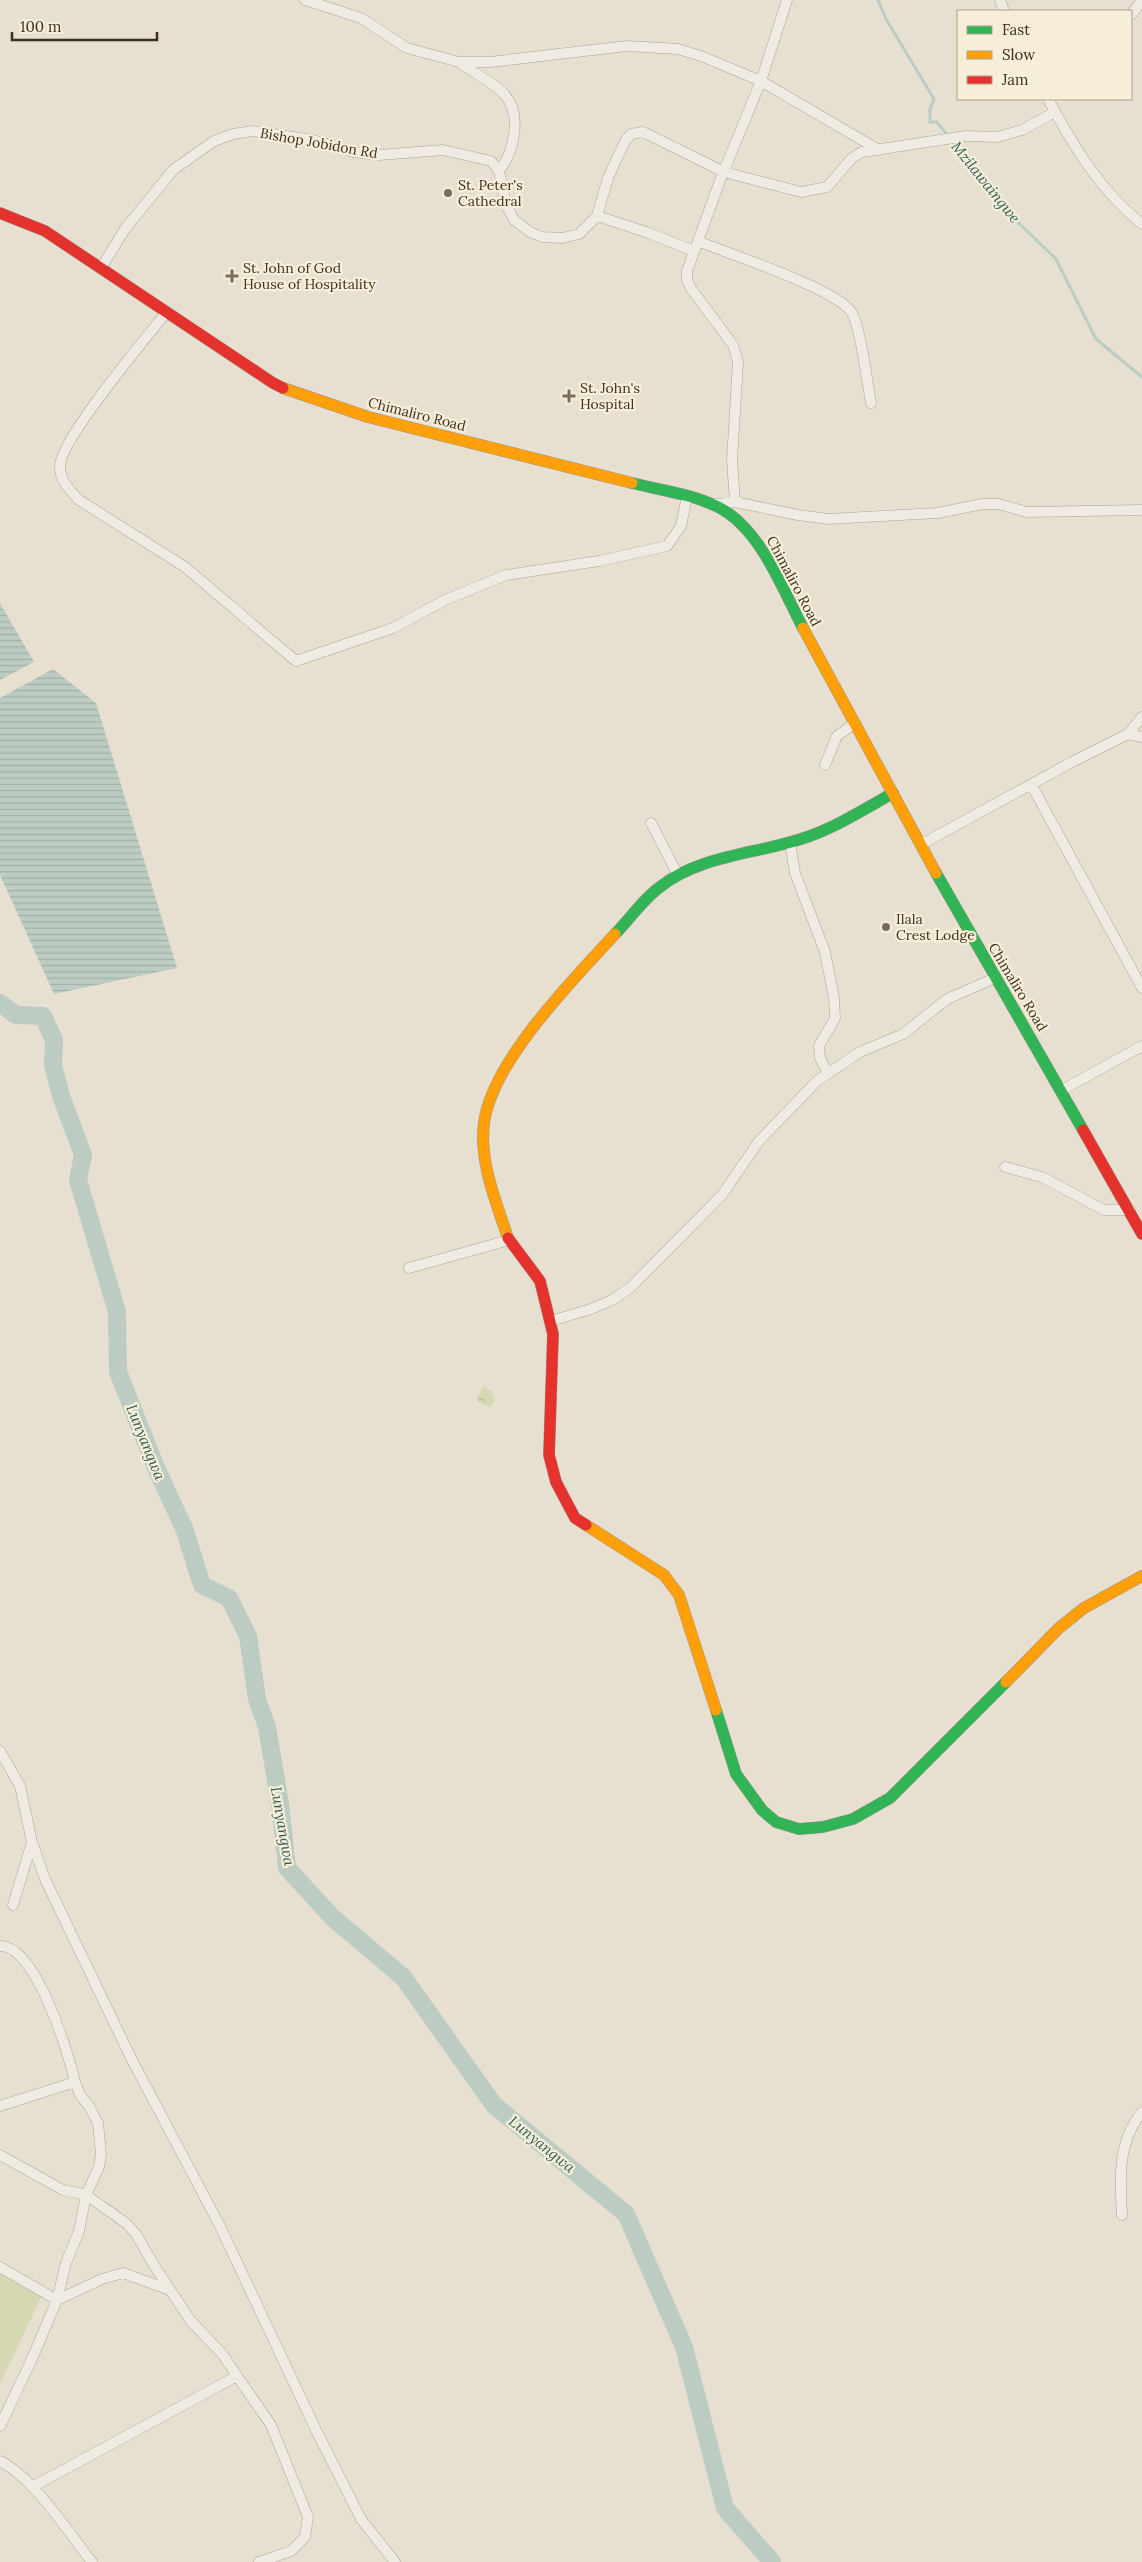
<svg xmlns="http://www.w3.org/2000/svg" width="1142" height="2562" viewBox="0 0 1142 2562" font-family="Lora,serif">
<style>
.green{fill:#d6d7b3}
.forest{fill:url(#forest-crowns)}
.water{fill:url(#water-rules)}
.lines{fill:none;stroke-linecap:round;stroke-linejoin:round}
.stream{stroke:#bcccc2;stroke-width:3}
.river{stroke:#bcccc2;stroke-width:18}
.street-casing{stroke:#ada599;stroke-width:11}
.fast-casing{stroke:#9c958a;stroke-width:12}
.slow-casing{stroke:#9c958a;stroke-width:12}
.jam-casing{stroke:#9c958a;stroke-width:12}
.street{stroke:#efebe3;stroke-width:10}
.fast{stroke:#30b455;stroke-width:11}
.slow{stroke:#ff9f0a;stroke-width:11}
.jam{stroke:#e5322d;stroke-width:11}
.poi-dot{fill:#786c5e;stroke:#f7eed8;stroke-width:2}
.labels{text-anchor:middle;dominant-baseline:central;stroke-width:4.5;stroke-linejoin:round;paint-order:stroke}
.street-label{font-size:14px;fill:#3d2e20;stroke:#f7eed8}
.poi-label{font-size:14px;fill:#3d2e20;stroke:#f7eed8;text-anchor:start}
.water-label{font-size:15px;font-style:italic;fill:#2f5d5a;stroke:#f7eed8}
</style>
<defs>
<pattern id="forest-crowns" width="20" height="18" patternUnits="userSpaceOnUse" patternTransform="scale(1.25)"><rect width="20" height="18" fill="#d6d7b3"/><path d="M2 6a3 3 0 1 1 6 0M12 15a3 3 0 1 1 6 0" fill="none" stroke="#b9b99a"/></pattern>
<pattern id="water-rules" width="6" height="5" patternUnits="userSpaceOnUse" patternTransform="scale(1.25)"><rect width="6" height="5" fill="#bcccc2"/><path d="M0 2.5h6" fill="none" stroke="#a2b0a6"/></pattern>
</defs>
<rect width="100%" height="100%" fill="#e7e0d1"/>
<!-- green -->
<path class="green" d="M0,2273L43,2293L0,2384Z"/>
<!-- forest -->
<path class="forest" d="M484,1385L492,1392L495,1402L490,1407L478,1402L477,1398Z"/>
<!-- water -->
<path class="water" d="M0,603L34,662L0,680Z
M53,669L96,703L177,968L54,994L0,875V698Z"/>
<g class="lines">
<!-- stream -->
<path class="stream" d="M878,0L886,19L934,99L930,109V122H937L948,136
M952,141L1004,209L1056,259L1096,339L1142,377"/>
<!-- river -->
<path class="river" d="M0,1003L16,1015L43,1016L54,1040L53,1065L61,1096L83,1155L78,1180L117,1312L118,1372L157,1470L184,1528L202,1585L229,1598L248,1636L257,1699L267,1727L280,1804L287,1868L333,1918L403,1977L494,2105L626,2214L684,2347L725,2508L772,2562"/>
<defs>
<path id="street" d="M305,0L361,18L407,48L459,62H490L627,46L678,49L701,56L761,81L879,150
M1000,0L1004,11
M1131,15L1142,0
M459,62C473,73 492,81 504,94C523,114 514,152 499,171
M1048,99C1073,145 1100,191 1142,224
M597,216L646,232L694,251
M698,241C728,254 838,289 852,313C861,329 867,382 871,403
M101,268L125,229L173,170L214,141L233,134L253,131L313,140L354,152L379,155L443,150L491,161L499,171L506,205L514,220L530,232L542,237L562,238L579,234L597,216L608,178L625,141L631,134L643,132L724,172L801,192L827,187L852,158L862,152L966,136L997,137L1022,130L1055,112
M166,313C146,338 58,442 60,467C60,481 70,490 79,500L185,567L296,661L393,628L445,600L506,575L599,561L667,546L681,526L687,496
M735,502L732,460L738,362L733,345L690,287L687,279V271L721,178L761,81L787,0
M716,504L735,502L798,515L828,519L937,513L983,504H998L1027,512L1142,510
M1128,734L1142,717
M825,765L837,736L854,724
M1032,786L1142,988
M651,823L678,875
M790,843L795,873L825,952L834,998L835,1018L819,1046L820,1058L828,1073
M920,845L1072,762L1128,734L1142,737
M1062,1090L1142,1046
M1005,1167L1042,1177L1104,1210H1130
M409,1268L509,1240
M551,1321L591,1309L612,1300L631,1287L722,1195L759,1141L817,1081L860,1052L903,1034L947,999L995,978
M0,1751L20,1786L32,1842L45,1879L132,2060L219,2224L316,2430L361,2519L395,2562
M13,1905L32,1842
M0,1946C36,1945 68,2052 75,2082L0,2106
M0,2155L63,2190L86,2195L126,2223L136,2234L155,2267L190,2320L223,2355L237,2376
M1122,2215C1120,2178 1117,2143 1142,2112
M0,2267L57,2300L66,2263L79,2231L86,2195L99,2167L101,2154L98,2123L89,2106L80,2095L75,2082
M0,2426L31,2361L57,2300L102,2279L123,2273L170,2290
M0,2461C34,2478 68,2532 92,2562
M32,2487L237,2376L271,2425L308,2517L305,2537L291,2551L259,2562"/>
<path id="fast" d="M632,483C660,490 692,494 718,507C760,528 782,588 803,628
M936,873L1083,1130
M615,934C630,919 643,899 660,887C698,856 755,854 801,839C833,829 863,810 893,793
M716,1710L736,1774L762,1810L776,1822L799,1829L823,1827L853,1819L890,1798L1006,1682"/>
<path id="slow" d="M283,388L368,417L632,483
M803,628L936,873
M508,1238C496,1202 479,1161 484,1123C492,1061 574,979 615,934
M586,1525L664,1575L679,1595L716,1710
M1006,1682L1059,1628L1084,1608L1142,1576"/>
<path id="jam" d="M0,213L45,231L273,383L283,388
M1083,1130L1142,1234
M508,1238L540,1281L553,1334L549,1455L556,1482L575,1518L586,1525"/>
</defs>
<!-- street casing -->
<use href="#street" class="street-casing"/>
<!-- fast casing -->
<use href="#fast" class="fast-casing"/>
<!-- slow casing -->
<use href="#slow" class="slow-casing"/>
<!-- jam casing -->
<use href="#jam" class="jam-casing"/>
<!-- street -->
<use href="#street" class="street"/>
<!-- fast -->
<use href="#fast" class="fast"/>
<!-- slow -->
<use href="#slow" class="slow"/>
<!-- jam -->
<use href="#jam" class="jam"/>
</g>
<!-- markers -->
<g class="poi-dot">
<circle cx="448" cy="193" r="5"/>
<path d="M229.5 268.5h5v5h5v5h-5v5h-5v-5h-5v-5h5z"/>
<path d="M566.5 388.5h5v5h5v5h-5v5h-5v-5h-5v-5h5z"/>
<circle cx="886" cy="927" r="5"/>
</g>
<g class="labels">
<!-- street labels -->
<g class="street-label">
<text transform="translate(319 143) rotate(10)">Bishop Jobidon Rd</text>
<text transform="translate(417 414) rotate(14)">Chimaliro Road</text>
<text transform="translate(794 581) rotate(62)">Chimaliro Road</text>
<text transform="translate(1018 987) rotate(59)">Chimaliro Road</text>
</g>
<!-- poi labels -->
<g class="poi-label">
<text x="458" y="185">St. Peter's<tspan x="458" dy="16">Cathedral</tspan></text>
<text x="243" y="268">St. John of God<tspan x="243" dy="16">House of Hospitality</tspan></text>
<text x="580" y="388">St. John's<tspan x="580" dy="16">Hospital</tspan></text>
<text x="896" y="919">Ilala<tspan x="896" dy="16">Crest Lodge</tspan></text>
</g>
<!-- water labels -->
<g class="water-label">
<text transform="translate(986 182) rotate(51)">Mzilawaingwe</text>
<text transform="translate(146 1442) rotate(68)">Lunyangwa</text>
<text transform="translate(283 1826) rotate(80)">Lunyangwa</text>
<text transform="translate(542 2144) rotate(39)">Lunyangwa</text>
</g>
</g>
<!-- legend -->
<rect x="957" y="10" width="175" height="90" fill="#f7eed8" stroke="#ada18e"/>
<rect x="967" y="26" width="25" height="8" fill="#30b455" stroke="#ada18e"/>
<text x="1002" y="35" font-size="15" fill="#3d2e20">Fast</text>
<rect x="967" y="51" width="25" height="8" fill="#ff9f0a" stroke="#ada18e"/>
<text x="1002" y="60" font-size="15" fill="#3d2e20">Slow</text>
<rect x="967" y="76" width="25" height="8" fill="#e5322d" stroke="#ada18e"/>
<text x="1002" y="85" font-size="15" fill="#3d2e20">Jam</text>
<!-- scale -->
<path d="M12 32v8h145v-8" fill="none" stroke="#3d2e20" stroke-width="2.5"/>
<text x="20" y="32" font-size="15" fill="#3d2e20" stroke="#f7eed8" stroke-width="4" paint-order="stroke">100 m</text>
</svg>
